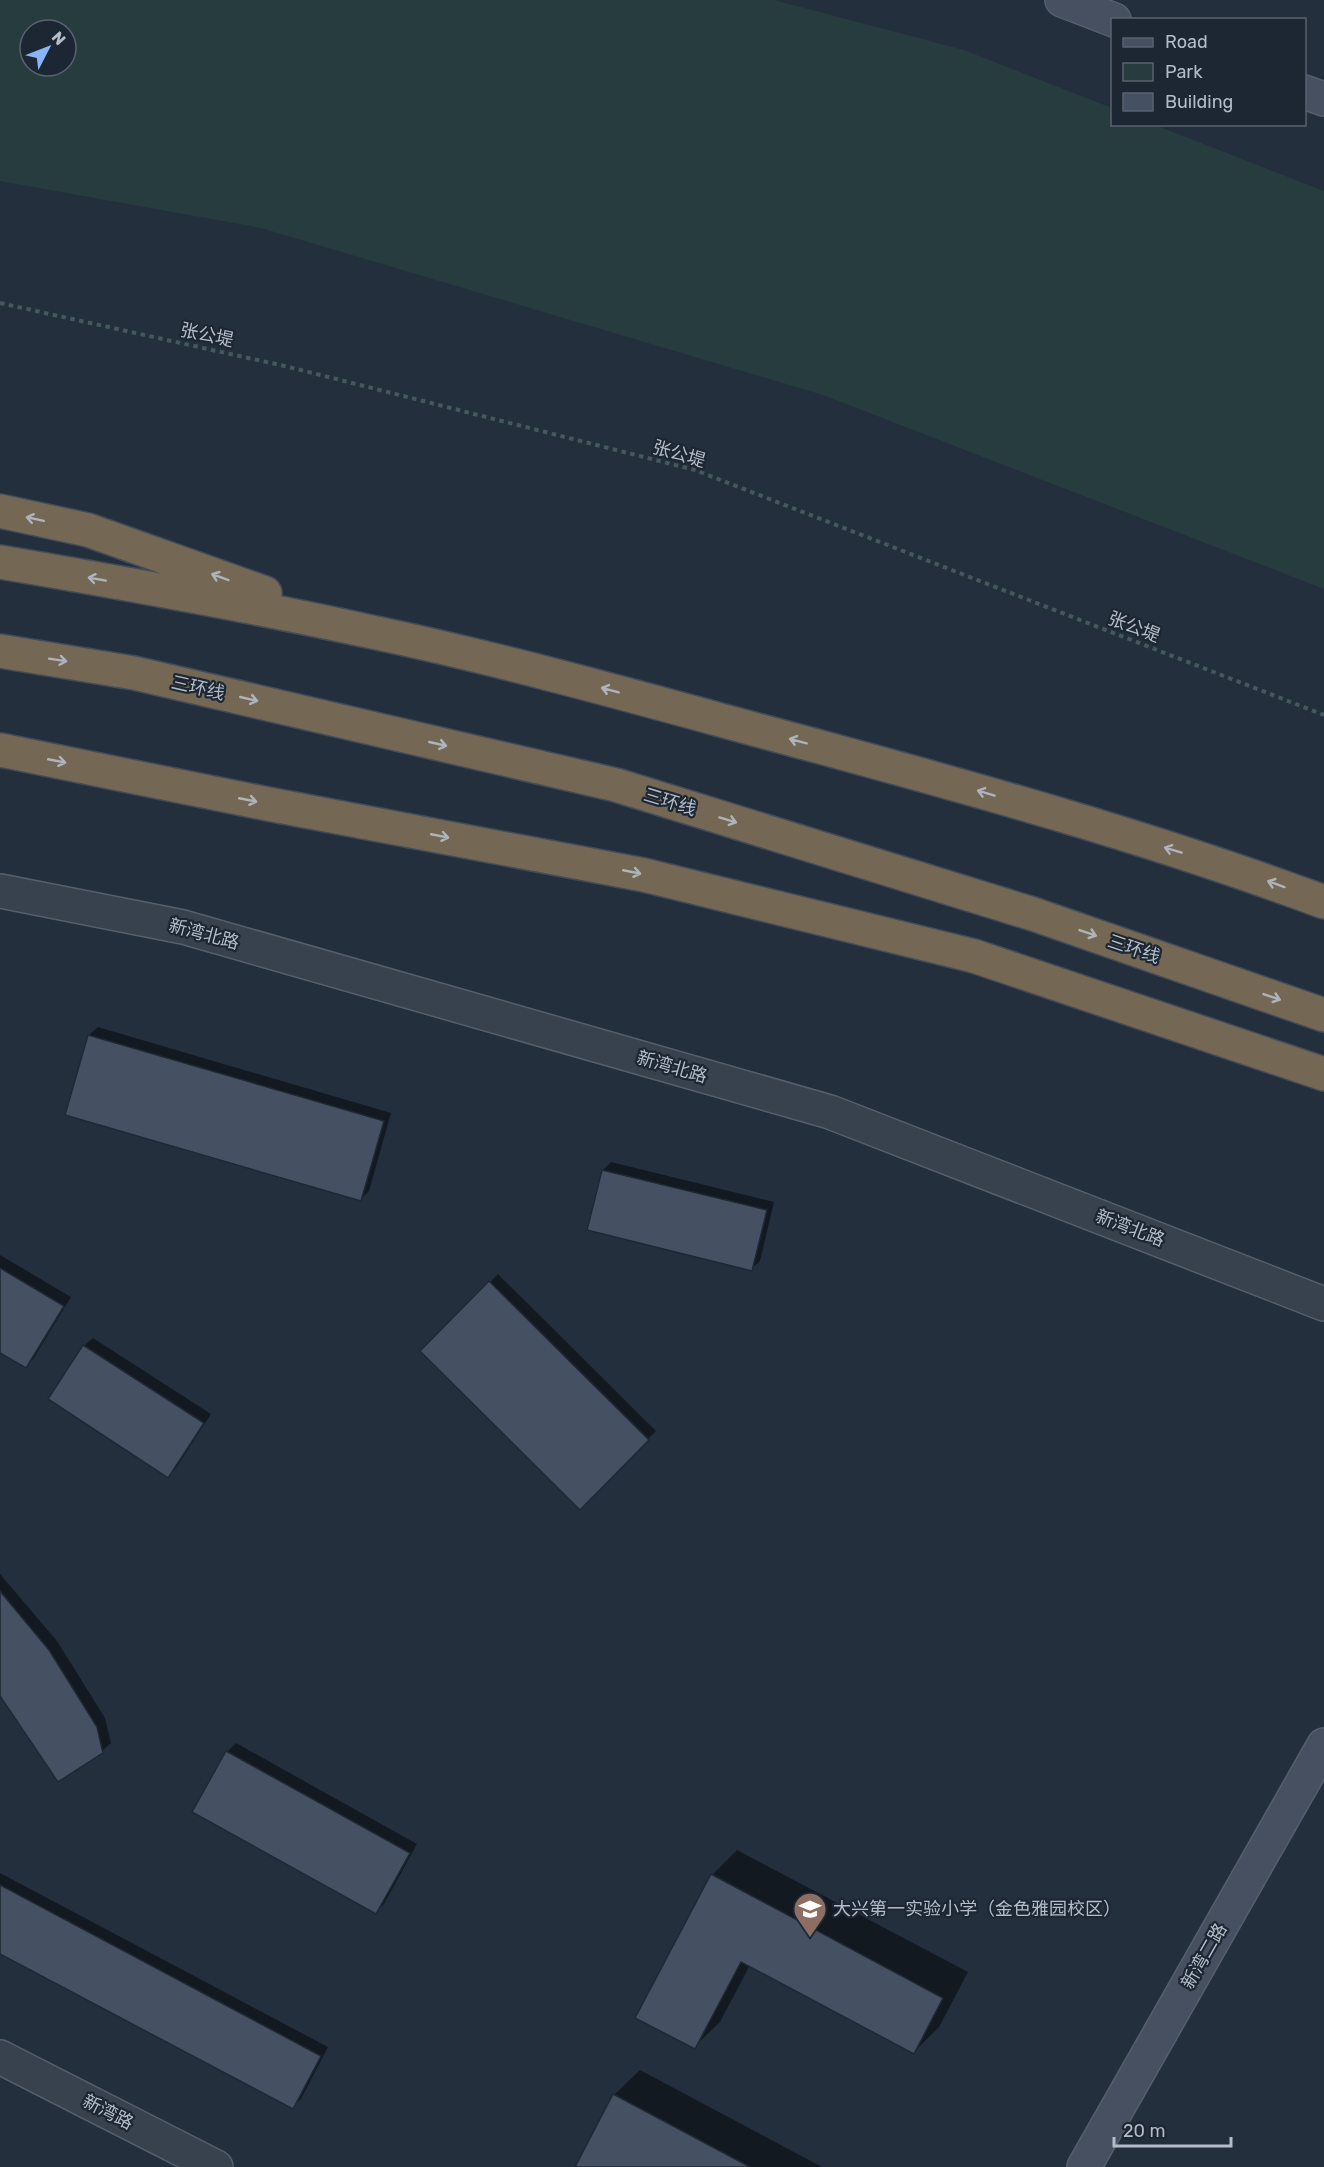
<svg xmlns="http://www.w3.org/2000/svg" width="1324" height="2167" viewBox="0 0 1324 2167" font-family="Rubik,'Noto Sans SC',sans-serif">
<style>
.green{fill:#263c3f;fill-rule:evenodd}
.shadow{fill:#0007}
.building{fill:#455162;stroke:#1f2835;stroke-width:1.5}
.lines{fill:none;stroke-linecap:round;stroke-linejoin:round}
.street-casing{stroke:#565f6c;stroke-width:36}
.secondary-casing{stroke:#565f6c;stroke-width:36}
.highway-casing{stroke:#434c59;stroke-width:36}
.path{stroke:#44595c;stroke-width:4;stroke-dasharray:4.5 4.5;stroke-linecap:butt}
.street{stroke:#38414e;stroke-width:33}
.secondary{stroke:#465061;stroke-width:33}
.highway{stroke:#746855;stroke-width:33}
.oneway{stroke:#aeb4bd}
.labels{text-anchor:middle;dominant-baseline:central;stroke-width:4.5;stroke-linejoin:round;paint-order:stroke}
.street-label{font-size:18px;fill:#b4bcc9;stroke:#1d2633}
.poi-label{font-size:18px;fill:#b4bcc9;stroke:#1d2633;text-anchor:start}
</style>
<rect width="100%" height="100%" fill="#242f3e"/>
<!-- green -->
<path class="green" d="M0,0H774L964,50L1112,108V124L1155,125L1324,191V589L823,395L261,228L0,181ZM30,30H66V66H30Z"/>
<!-- shadow -->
<path class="shadow" d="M98,1027L391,1113L369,1191L360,1200L67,1114L89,1035Z
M611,1162L774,1202L760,1261L751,1269L603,1170Z
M0,1255L71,1297L34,1358L26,1366L0,1351Z
M498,1274L656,1431L580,1508L422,1351Z
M93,1338L211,1414L176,1468L168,1476L50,1399L84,1346Z
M0,1574L57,1641L105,1718L111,1743L102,1751L0,1694Z
M236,1743L417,1844L384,1904L376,1912L194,1811L228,1751Z
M737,1850L968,1972L939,2027L914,2052L750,1965L720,2022L694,2047L712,1875Z
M0,1873L328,2047L301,2099L292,2107L0,1952Z
M640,2070L822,2167H577L614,2095Z"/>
<!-- building -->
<path class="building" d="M88,1035L384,1121L361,1201L65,1115Z
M602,1170L767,1210L752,1271L587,1230Z
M0,1268L64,1306L26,1368L0,1353Z
M489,1281L649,1440L580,1510L420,1351Z
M83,1345L204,1423L168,1478L48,1399Z
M0,1591L49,1650L97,1727L103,1753L58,1782L0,1696Z
M226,1751L410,1853L376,1914L192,1812Z
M711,1874L943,1998L914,2054L741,1962L695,2049L635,2018Z
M0,1885L321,2056L293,2109L0,1954Z
M613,2094L750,2167H575Z"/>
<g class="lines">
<defs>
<path id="street" d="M0,891L183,927L830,1112L1324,1304
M0,2057L216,2167"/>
<path id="secondary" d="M1062,0L1114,20
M1304,92L1324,99
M1084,2167L1324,1745"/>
<path id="highway" d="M0,511L88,530L265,593
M0,562C124,583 248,605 372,632C515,662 657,703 798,741C975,789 1152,838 1324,902
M0,651L134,673L616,785L1033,914L1324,1015
M0,750L268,804L644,875L974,956L1324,1074"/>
</defs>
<!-- street casing -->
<use href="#street" class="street-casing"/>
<!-- secondary casing -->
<use href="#secondary" class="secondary-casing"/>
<!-- highway casing -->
<use href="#highway" class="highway-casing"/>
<!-- path -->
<path class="path" d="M0,303L289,367L695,470L1324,715"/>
<!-- street -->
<use href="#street" class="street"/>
<!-- secondary -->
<use href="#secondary" class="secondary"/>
<!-- highway -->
<use href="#highway" class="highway"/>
</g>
<!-- one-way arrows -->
<defs><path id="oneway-shaft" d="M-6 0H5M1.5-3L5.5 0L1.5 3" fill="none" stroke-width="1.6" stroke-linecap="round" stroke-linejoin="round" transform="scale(1.5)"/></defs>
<g class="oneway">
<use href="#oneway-shaft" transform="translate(35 519) rotate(-168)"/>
<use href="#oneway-shaft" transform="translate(220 577) rotate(-160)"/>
<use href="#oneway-shaft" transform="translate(97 579) rotate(-170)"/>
<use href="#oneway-shaft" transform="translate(58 660) rotate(9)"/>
<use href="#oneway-shaft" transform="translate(610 690) rotate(-165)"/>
<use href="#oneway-shaft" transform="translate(249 699) rotate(13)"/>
<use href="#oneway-shaft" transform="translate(798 741) rotate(-165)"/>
<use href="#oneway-shaft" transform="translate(438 744) rotate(13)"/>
<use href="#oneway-shaft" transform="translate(57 761) rotate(11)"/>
<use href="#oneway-shaft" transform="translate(986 793) rotate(-163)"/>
<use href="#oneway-shaft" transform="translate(248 800) rotate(11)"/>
<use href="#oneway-shaft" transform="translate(728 820) rotate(17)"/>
<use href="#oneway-shaft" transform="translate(440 836) rotate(11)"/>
<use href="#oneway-shaft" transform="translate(1173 850) rotate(-163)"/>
<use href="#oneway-shaft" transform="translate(632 872) rotate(11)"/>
<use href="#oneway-shaft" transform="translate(1276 884) rotate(-160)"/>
<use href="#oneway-shaft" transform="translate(1088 933) rotate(19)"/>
<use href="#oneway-shaft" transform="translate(1272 997) rotate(19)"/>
</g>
<!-- icons -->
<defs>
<symbol id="school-pin" viewBox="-11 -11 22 30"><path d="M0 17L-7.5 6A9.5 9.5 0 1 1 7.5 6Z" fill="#8d6e63" stroke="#1d2633"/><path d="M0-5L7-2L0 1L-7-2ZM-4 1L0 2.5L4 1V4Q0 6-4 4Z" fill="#fff"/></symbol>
</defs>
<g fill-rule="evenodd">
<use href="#school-pin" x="791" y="1890" width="38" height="52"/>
</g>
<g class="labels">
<!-- street labels -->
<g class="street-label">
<text transform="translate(207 335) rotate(12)">张公堤</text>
<text transform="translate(679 454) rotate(16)">张公堤</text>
<text transform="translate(1134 627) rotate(21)">张公堤</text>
<text transform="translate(198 688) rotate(13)">三环线</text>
<text transform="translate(670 802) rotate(17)">三环线</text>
<text transform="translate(204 934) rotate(15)">新湾北路</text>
<text transform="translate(1134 949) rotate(19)">三环线</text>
<text transform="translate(672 1067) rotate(16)">新湾北路</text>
<text transform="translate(1130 1228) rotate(21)">新湾北路</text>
<text transform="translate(1204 1956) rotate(-60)">新湾二路</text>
<text transform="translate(108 2112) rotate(27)">新湾路</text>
</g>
<!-- poi labels -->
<g class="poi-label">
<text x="833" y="1909">大兴第一实验小学（金色雅园校区）</text>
</g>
</g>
<!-- legend -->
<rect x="1111" y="18" width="195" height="108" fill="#1d2633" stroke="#59626f" stroke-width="1.5"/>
<rect x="1123" y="38" width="30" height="9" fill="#465061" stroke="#59626f" stroke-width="1.5"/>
<text x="1165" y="48" font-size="18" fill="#b4bcc9">Road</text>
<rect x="1123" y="63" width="30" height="18" fill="#263c3f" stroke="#59626f" stroke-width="1.5"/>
<text x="1165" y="78" font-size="18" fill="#b4bcc9">Park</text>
<rect x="1123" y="93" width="30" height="18" fill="#455162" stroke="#59626f" stroke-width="1.5"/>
<text x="1165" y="108" font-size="18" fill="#b4bcc9">Building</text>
<!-- north arrow -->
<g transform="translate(48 48) rotate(48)"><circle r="28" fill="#1d2633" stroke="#59626f" stroke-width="1.5"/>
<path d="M0-4.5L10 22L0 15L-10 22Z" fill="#8ab4f8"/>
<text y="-9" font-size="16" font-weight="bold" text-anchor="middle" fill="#b4bcc9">N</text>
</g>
<!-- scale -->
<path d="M1114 2137v9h117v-9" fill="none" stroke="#b4bcc9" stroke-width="3"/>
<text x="1123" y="2137" font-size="18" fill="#b4bcc9" stroke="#1d2633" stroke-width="4.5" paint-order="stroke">20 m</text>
</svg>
